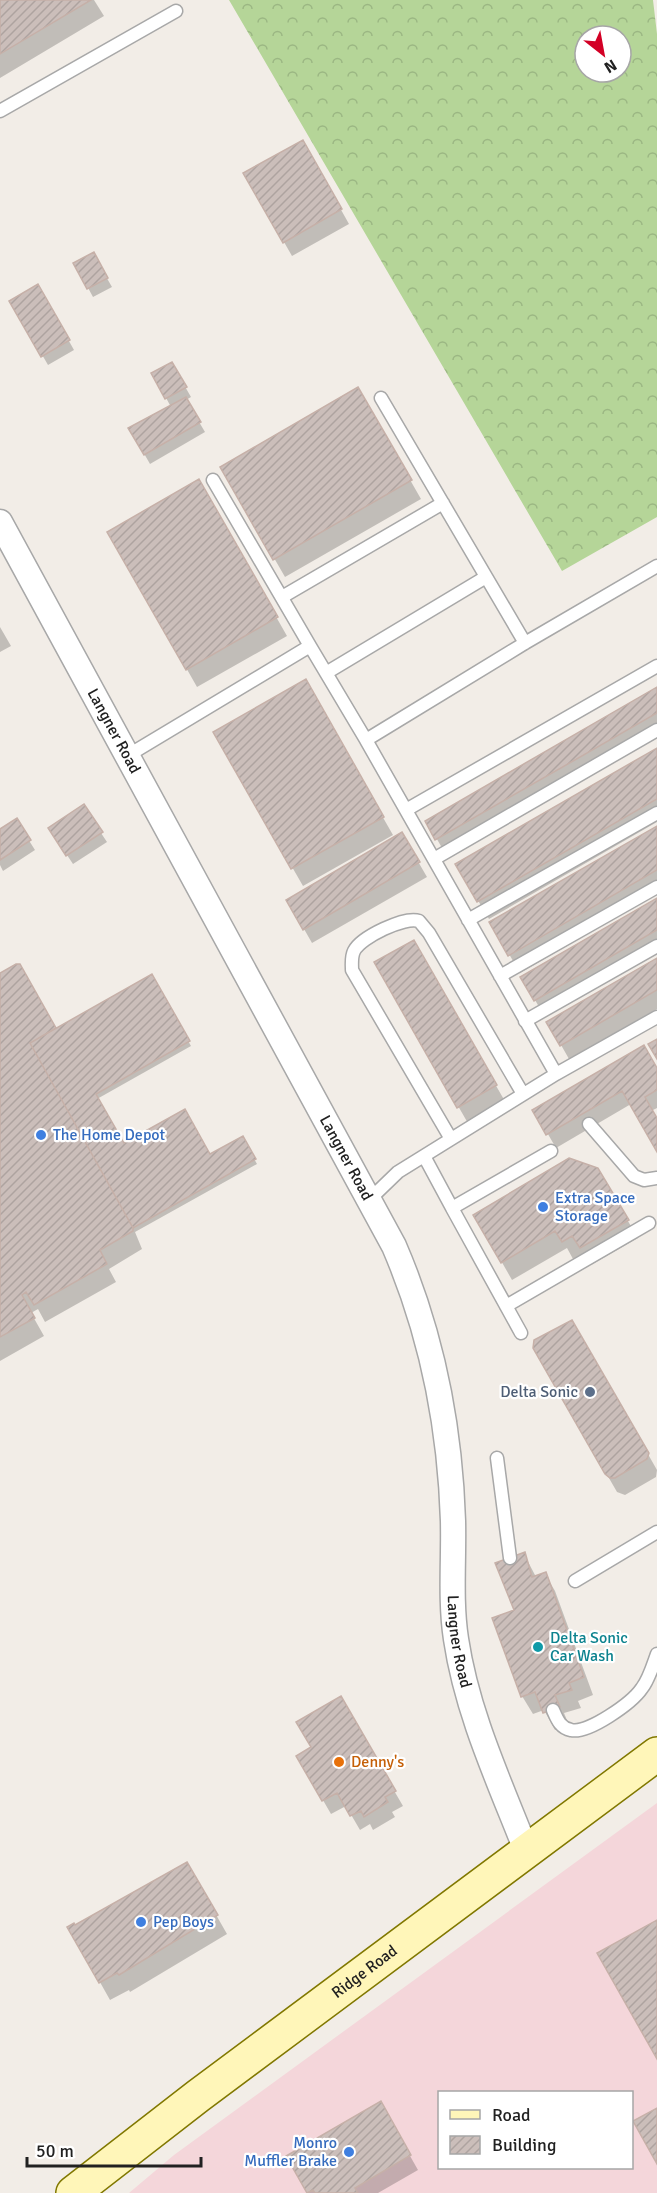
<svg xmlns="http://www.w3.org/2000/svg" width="657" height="2193" viewBox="0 0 657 2193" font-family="Signika,sans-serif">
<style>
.commercial{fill:#f4d6da;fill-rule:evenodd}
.forest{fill:url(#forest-crowns);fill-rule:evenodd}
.shadow{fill:#0003}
.building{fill:url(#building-hatch);stroke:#c6b0a8;stroke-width:1.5}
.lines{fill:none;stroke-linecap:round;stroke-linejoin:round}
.lane-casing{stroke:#a8a8a8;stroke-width:15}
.street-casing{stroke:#a8a8a8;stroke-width:27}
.secondary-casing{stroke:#817800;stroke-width:36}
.lane{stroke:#fff;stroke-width:12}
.street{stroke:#fff;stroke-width:24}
.secondary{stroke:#fff6b9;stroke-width:33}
.shop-dot{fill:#3f7fe0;stroke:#fff;stroke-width:2}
.service-dot{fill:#5c6f8a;stroke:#fff;stroke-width:2}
.culture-dot{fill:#0f9aa8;stroke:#fff;stroke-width:2}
.food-dot{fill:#e8710a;stroke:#fff;stroke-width:2}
.labels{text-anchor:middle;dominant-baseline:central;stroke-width:4.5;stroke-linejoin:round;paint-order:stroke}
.street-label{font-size:16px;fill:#212121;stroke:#fff}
.shop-label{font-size:16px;fill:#366cbe;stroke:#fff;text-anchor:start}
.service-label{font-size:16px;fill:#4e5e75;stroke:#fff;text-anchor:end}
.culture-label{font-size:16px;fill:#0d838f;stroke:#fff;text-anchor:start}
.food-label{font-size:16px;fill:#c56008;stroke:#fff;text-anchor:start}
</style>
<defs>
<pattern id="forest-crowns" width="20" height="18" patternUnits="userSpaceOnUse" patternTransform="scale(1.5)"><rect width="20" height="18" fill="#b5d598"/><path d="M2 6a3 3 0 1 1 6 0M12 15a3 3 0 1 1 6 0" fill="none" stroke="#9bb783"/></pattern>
<pattern id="building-hatch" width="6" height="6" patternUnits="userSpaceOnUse" patternTransform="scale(1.5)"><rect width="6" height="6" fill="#cbbeba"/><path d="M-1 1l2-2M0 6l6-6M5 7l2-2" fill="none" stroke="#aea3a0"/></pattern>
</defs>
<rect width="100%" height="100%" fill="#f2ede7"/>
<!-- commercial -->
<path class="commercial" d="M657,1803V2193H129L174,2155ZM440,2092H632V2168H440Z"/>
<!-- forest -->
<path class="forest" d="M229,0H653L657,34V517L562,571ZM585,36H621V72H585Z"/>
<!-- shadow -->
<path class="shadow" d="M0,0H94L104,16L0,78Z
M303,142L349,224L292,256L245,174Z
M93,254L112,287L93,297L75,264Z
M38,286L74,350L48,365L11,301Z
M172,364L191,397L186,400L205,432L150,464L130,429L171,407L153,374Z
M358,389L421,499L285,577L222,468Z
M199,481L287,636L197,687L109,532Z
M0,627L11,646L0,652Z
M305,681L393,835L303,886L215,733Z
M657,689V731L445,853L427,822Z
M657,750V822L489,919L457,865Z
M16,820L35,850L3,871L0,865V831Z
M657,828V894L520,973L491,923Z
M101,833L107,842L73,864L55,837Z
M402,834L427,877L312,943L288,901Z
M657,900V949L543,1014L522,977Z
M413,942L506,1103L469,1125L376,963Z
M657,960V1009L569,1059L548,1022Z
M19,966L56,1030L151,976L191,1046L97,1099L123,1145L210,1156L242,1138L257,1164L135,1232L142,1249L109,1269L116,1282L45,1322L38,1309L31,1313L44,1336L0,1361V976Z
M657,1071V1108L651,1111L657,1121V1149L631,1104L556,1148L534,1110Z
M597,1169L638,1238L591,1265L584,1253L573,1259L567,1248L512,1280L475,1215Z
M566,1323L574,1324L657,1470L656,1477L625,1495L617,1492L534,1348L535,1341Z
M524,1554L536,1577L545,1574L555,1591L593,1695L578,1701L581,1708L564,1713L569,1725L555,1730L544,1710L533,1714L522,1696L516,1611Z
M340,1698L403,1806L392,1812L395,1817L373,1830L370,1824L360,1830L346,1806L331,1814L298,1757L313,1748Z
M187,1864L227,1934L130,1992L129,1990L110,2000L69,1927H75Z
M380,2103L418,2170L378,2193H309L288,2156Z"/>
<!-- building -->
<path class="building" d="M0,0H91L0,54Z
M303,140L342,209L283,243L243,173Z
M94,252L108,278L87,289L73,263Z
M38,284L70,340L41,357L9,301Z
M172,362L187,387L165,399L151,373Z
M358,387L412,480L273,560L220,467Z
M186,397L201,422L144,455L128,428Z
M199,479L278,617L186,670L107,532Z
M306,679L384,817L291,869L213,732Z
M657,687V713L435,840L425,821Z
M657,748V799L477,902L455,864Z
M84,804L103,832L66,856L48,828Z
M17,818L31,840L0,860V829Z
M657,826V870L508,956L489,922Z
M402,832L420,862L303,930L286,900Z
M657,898V930L534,1001L520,977Z
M414,940L497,1085L457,1108L374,962Z
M657,958V990L560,1046L546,1022Z
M16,964H20L56,1028L30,1043L133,1228V1231L100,1250L107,1264L34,1305L26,1292L22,1295L35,1318L0,1337V973Z
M152,974L190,1041L96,1094L124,1143L185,1109L210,1154L243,1136L256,1159L133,1228L30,1043Z
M657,1039V1059L648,1044Z
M644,1045L657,1068V1090L645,1097L657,1118V1152L622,1091L546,1135L532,1110Z
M569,1158L598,1168L629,1220L580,1248L572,1236L562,1242L555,1231L501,1263L473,1215Z
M572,1320L649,1453L647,1459L615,1478H610L605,1474L533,1348L534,1340Z
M525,1552L532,1577L546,1572L584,1677L569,1683L572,1690L555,1695L560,1707L543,1713L535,1692L521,1697L492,1618L514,1610L495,1563Z
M341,1696L396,1791L385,1797L388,1802L364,1817L361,1811L350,1816L337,1793L322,1801L296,1756L311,1747L296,1722Z
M187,1862L218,1915L119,1975L117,1973L99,1983L67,1927L74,1923L75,1925Z
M657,1920V2059L597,1953Z
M381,2101L411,2155L355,2188L358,2193H315L313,2190L307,2193L286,2156Z
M657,2108V2164L633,2121Z"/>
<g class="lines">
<defs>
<path id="lane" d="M0,111L176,11
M381,398L525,643
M213,480L310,646
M282,597L443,503
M326,673L486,577
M127,756L310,646L366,740
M406,810L657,666
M434,859L657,730
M468,920L657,813
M500,976L657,887
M525,1021L657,946
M556,1074L366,740L525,643L657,566
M589,1124L634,1176L644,1180L657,1178
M451,1139L352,970C352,964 351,957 354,951C361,937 405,916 419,921L429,933L523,1094
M424,1156L452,1208L551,1151
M369,1200L398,1172L556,1074L657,1017
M452,1208L521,1333
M506,1306L649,1223
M497,1458L510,1558
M575,1581L657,1532
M553,1710C557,1719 560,1728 571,1730C588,1734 632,1703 642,1688C649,1679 653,1665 657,1654"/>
<g id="street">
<path id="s1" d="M0,522L394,1246C432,1334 450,1425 453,1521C454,1560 450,1600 456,1639C467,1713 499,1781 526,1850"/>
</g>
<g id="secondary">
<path id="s2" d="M73,2193L198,2096L657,1754"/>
</g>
</defs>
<!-- lane casing -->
<use href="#lane" class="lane-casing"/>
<!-- street casing -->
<use href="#street" class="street-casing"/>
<!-- secondary casing -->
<use href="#secondary" class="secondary-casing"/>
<!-- lane -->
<use href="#lane" class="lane"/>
<!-- street -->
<use href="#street" class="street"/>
<!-- secondary -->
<use href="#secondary" class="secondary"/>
</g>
<!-- markers -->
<g class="shop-dot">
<circle cx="41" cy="1135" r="6"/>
<circle cx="543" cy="1207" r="6"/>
<circle cx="141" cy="1922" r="6"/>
<circle cx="349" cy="2152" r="6"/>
</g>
<circle class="service-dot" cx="590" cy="1392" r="6"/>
<circle class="culture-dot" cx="538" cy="1647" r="6"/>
<circle class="food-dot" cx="339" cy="1762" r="6"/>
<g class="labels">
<!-- street labels -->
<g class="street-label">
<text stroke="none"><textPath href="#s1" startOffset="238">Langner Road</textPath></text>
<text stroke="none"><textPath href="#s1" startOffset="724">Langner Road</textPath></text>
<text stroke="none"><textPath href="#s1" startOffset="1228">Langner Road</textPath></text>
<text stroke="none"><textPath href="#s2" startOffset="366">Ridge Road</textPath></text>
</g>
<!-- shop labels -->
<g class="shop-label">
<text x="53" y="1135">The Home Depot</text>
<text x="555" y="1198">Extra Space<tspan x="555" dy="18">Storage</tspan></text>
<text x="153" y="1922">Pep Boys</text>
<text x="337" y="2143" text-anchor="end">Monro<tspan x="337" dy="18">Muffler Brake</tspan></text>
</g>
<!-- service labels -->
<g class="service-label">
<text x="578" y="1392">Delta Sonic</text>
</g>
<!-- culture labels -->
<g class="culture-label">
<text x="550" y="1638">Delta Sonic<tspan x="550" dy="18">Car Wash</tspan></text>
</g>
<!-- food labels -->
<g class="food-label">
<text x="351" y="1762">Denny's</text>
</g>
</g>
<!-- legend -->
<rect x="438" y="2091" width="195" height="78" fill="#ffffff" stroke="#a6a6a6" stroke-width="1.5"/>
<rect x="450" y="2110" width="30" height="9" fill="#fff6b9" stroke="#a6a6a6" stroke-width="1.5"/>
<text x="492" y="2121" font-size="18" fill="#212121">Road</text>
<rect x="450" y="2136" width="30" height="18" fill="url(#building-hatch)" stroke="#a6a6a6" stroke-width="1.5"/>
<text x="492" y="2151" font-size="18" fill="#212121">Building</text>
<!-- north arrow -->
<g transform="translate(603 54) rotate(149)"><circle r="28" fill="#ffffff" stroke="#a6a6a6" stroke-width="1.5"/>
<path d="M0-4.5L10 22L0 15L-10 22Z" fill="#d30025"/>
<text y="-9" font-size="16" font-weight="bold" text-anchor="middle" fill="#212121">N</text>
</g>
<!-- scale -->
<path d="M27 2157v9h174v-9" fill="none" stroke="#212121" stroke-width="3"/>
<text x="36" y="2157" font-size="18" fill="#212121" stroke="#ffffff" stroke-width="4.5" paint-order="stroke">50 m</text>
</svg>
